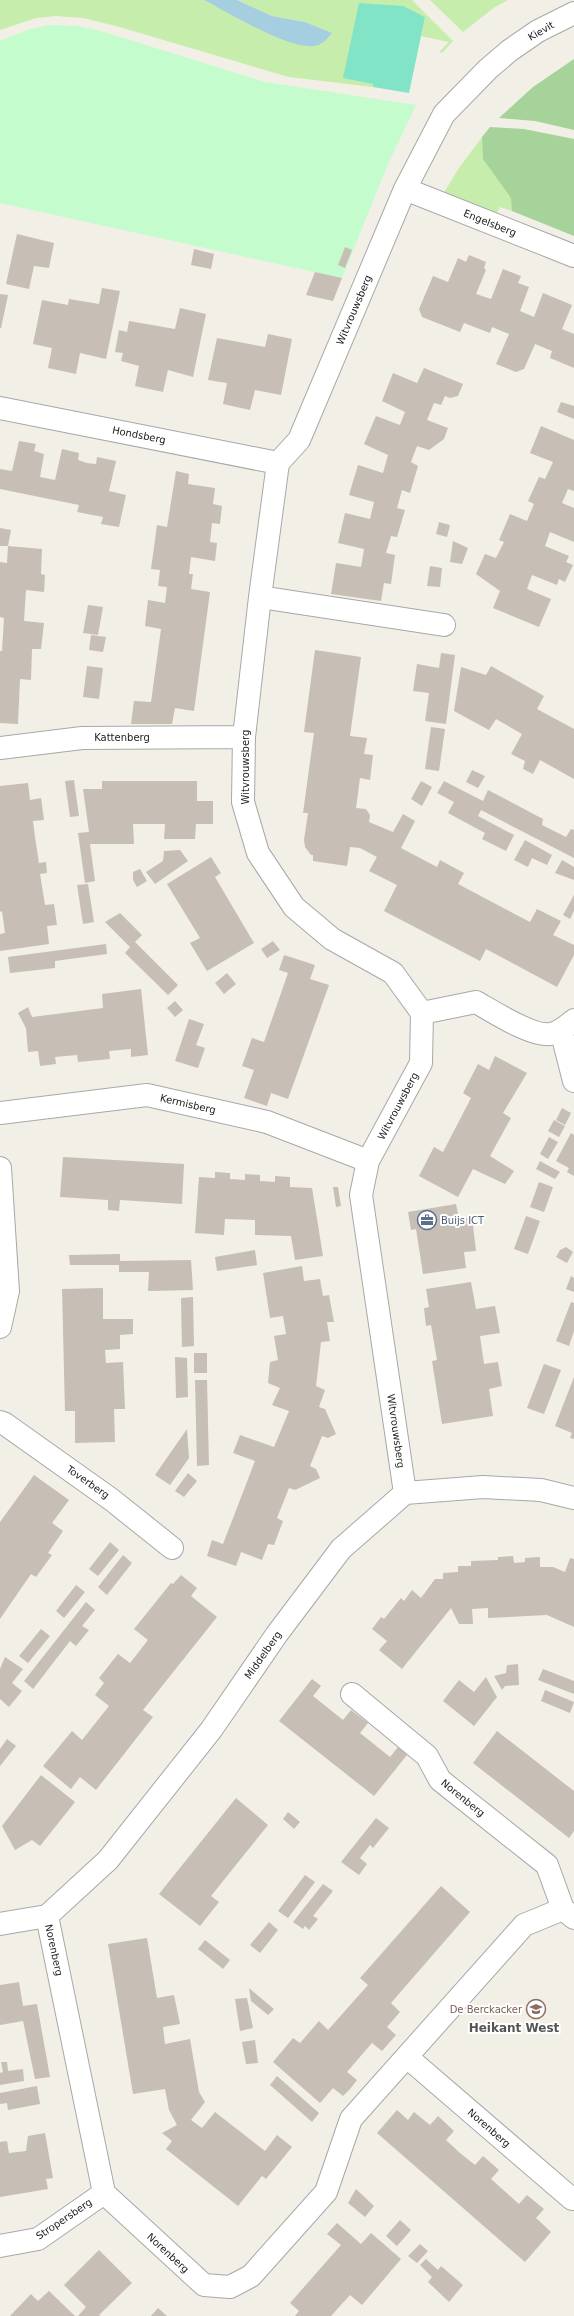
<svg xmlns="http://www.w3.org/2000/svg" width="574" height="2316" viewBox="0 0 574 2316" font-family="'DejaVu Sans',sans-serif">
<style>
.grass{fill:#c6edab}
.forest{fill:#a6d39a}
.park{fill:#c4fccd}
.pitch{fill:#82e4c7}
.water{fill:#a6cee1}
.building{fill:#c7beb6}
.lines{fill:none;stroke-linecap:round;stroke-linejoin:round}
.street-casing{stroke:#a8a8a8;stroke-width:24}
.street{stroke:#fff;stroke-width:22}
.labels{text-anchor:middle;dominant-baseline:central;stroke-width:4;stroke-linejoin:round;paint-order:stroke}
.street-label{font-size:10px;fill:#212121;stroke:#fff}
.service-label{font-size:10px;fill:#4e5e75;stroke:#fff;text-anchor:start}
.education-label{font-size:10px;fill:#785e54;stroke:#fff;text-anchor:end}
.quarter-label{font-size:12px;font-weight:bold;fill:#545454;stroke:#fff}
</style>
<rect width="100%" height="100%" fill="#f2efe7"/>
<!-- grass -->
<path class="grass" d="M0,0H204L271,34L321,44L331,33L305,22L272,16L237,0H412L453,41L442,53L439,52L449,42L421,36L425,17L373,87L289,77L116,26L83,18L56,16L36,18L0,30Z
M430,0H508L495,7L463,32Z
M482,137L484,159L512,198V211L500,207L496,215L443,194L459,168Z"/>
<!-- forest -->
<path class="forest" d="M574,59V130L535,121L499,118L533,87Z
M490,127L524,129L574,139V236L512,211L511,198L483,159L482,137Z"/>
<!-- park -->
<path class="park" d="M50,25L78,26L101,31L265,82L416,105L388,164L342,278L0,203V41L30,29Z"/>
<!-- pitch -->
<path class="pitch" d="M359,3L403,6L425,17L409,93L373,87V84L343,78Z"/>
<!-- water -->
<path class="water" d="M204,0H237L272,16L305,22L332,33C327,39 322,45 314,46C288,49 229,13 204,0Z"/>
<!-- building -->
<path class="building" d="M17,234L54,243L49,268L34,266L29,289L6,284Z
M345,247L352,250L345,268L338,265Z
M194,249L214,254L211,269L191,265Z
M469,255L486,262L484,268L486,270L476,294L491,299L503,269L521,276L518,283L529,287L520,311L534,317L543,293L572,305L562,329L574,334V368L550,358L552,351L535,344L524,369L516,372L496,364L509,334L492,327L490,333L464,323L460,332L422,317L419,309L433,276L448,282L458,258L466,262Z
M315,272L342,278L333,301L306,295Z
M102,288L120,291L106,359L80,353L76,374L48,368L52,348L33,344L42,300L68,305L69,299L99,304Z
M0,294L8,295L1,328H0Z
M180,308L206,314L193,377L168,370L163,392L135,386L139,366L121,361L123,353L115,352L119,330L127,332L129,321L175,329Z
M268,334L292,339L281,395L255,390L250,410L223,404L227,383L208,380L217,338L265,347Z
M424,368L463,384L458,396L450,398L445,396L441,405L434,403L427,420L448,428L444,439L429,450L417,446L411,462L418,466L410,493L402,490L397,508L405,510L397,537L391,536L386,553L395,555L391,584L384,583L381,601L331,594L336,563L361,567L364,549L338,543L345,513L370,519L374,502L349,495L358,465L383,473L388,455L364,444L376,416L400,425L405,412L382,401L393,373L417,383Z
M561,402L574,406V419L557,412Z
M541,426L574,440V491L568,489L562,503L574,508V542L550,532L545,546L569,556L566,562L573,565L565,582L559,579L557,585L532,575L527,589L551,599L539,627L493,608L500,591L476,574L485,554L496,558L504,542L499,540L510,514L527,521L534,504L528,501L539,477L545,479L553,462L530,453Z
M19,441L36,444L34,451L44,454L40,477L55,480L62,449L79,453L78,460L87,463L96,464L97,457L116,461L109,491L126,495L119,527L101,524L103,517L77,512L79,505L0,489V469L12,471Z
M176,471L189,474L188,484L215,488L213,504L222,506L220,524L212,523L210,542L217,543L215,561L191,557L189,574H193L191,589L210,592L194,711L175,708L172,724H131L134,701L151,702L161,629L145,626L148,600L165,603L167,587L158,586L160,570L151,569L157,525L167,527Z
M439,522L450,525L447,537L436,534Z
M0,528L11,530L8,546H0Z
M453,541L468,548L462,564L450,562Z
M8,546L42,549L41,574L45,575L44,592L26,590L24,621L44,623L41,649H32L31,680L20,679L18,724L0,723V651H2L4,618L0,617V562L7,563Z
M430,566L442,568L440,587L427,586Z
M88,605L103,607L98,635L83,633Z
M91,635L106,637L103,652L89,650Z
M315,650L361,657L350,736L367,738L364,754L373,755L370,780L360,778L356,808L366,809L370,815L369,822L393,832L403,814L415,821L401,848L437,867L440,860L464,873L458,884L530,922L537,909L561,921L553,935L574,945V955L557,987L486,949L480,961L384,911L397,885L369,871L377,857L360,848L350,847L347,866L313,861V855H311L305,847L304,840L308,813H303L314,733L304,732Z
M441,653L455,655L446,724L425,721L429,693L413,691L417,664L439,668Z
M87,666L103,668L99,699L83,697Z
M491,666L544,696L537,709L574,729V779L540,760L533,774L523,769L525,761L511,754L522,734L496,719L489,730L454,711L461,667L486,675Z
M431,727L445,729L439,771L425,769Z
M472,770L485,776L478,788L466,782Z
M74,780L79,816L70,817L65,781Z
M102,781H197V801H213V824H196L195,839H164L165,824H133L134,844H90L95,881L85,883L78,833L89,832L83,789H102Z
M421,781L432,787L422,806L411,799Z
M444,781L483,801L488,790L543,819L542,825L566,837L571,829L574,830V858L481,810L478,816L514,835L506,851L482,839L485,833L448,813L454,802L437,793Z
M28,783L30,800L41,798L44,820L33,821L35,837L39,863L46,862L47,873L40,874L45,905L54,904L57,925L47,926L49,944L0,951V934L5,933L2,911L0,912V786Z
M525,840L552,855L547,865L532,858L528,867L514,860Z
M180,850L188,861L155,884L146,872L163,861L164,851Z
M211,857L221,873L215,877L254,943L207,971L190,943L200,938L167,884Z
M562,860L574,867V880L555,873Z
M140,869L147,881L137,887L133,880V872Z
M88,884L94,922L83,924L77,885Z
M574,895V911L570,919L563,915Z
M120,913L142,935L135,942L178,985L168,995L125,953L130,947L105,922Z
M273,941L280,950L267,958L261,949Z
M106,944L107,954L55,961V968L10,973L8,957Z
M284,955L315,965L310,979L329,985L288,1099L271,1093L267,1106L244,1098L254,1070L242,1066L252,1038L264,1042L288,973L279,970Z
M227,973L236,984L224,994L215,983Z
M141,989L148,1055L131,1057V1049L109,1051L110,1059L78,1062L77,1055L55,1057L56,1064L40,1066L38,1051L28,1052L26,1028L18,1013L28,1007L32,1017L103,1008L102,994Z
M175,1001L183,1010L175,1017L167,1008Z
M189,1019L204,1024L196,1045L205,1048L198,1068L175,1061Z
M495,1056L527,1073L503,1113L511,1118L490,1156L514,1171L505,1184L473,1169L458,1197L419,1176L434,1147L443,1152L471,1098L463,1093L478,1064L489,1070Z
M562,1108L571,1113L565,1125L556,1120Z
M554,1120L565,1126L559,1137L548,1131Z
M571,1133L574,1135V1176L567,1172L569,1168L556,1161Z
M549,1137L558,1142L548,1159L540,1154Z
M63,1157L184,1164L182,1204L120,1200L119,1211L108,1210V1200L60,1197Z
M540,1161L560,1172L555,1179L536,1169Z
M215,1172L230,1173V1179L245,1180V1174L260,1175V1181L275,1182V1176L290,1177V1187L312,1188L323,1256L295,1260L291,1236L255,1235V1220L225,1219L224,1235L195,1233L199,1177L215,1178Z
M539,1182L553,1187L544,1212L530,1207Z
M333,1187H338L341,1206L336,1207Z
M456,1204L459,1219L472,1217L476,1251L464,1252L466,1268L423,1274L416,1229L411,1230L408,1212Z
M526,1216L540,1221L528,1254L514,1249Z
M566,1247L573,1252L567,1263L556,1257L560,1250Z
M255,1250L257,1265L217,1271L215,1257Z
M120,1254V1261L191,1260L193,1290L148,1291L149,1272H119V1265H70L69,1255Z
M302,1266L304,1281L320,1279L323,1296L329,1295L334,1322H327L330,1341L321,1342L316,1386L325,1390L319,1407L325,1409L336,1434L328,1438L322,1436L310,1466L316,1469L320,1478L295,1490L289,1488L277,1518L283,1521L274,1545L268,1544L262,1560L241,1552L236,1566L207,1556L212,1540L223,1544L255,1461L233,1453L240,1435L274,1447L289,1411L272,1405L280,1388L268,1383L270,1362L278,1360L274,1336L286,1334L283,1316L270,1318L263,1273Z
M571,1276L574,1278V1292L566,1289Z
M471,1282L476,1309L495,1306L500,1333L480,1336L484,1364L498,1362L502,1386L489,1389L493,1416L442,1424L432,1361L437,1360L431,1325L426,1326L424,1308L429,1307L426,1289Z
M103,1288V1319H133V1334L120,1335V1349L105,1350L106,1363L123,1362L125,1409H114L115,1442L75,1443V1411H65L62,1289Z
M193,1297L194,1346L182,1347L181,1298Z
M571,1302L574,1303V1331L569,1346L556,1341Z
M194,1353H207V1373H194Z
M175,1357L187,1358L188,1397L176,1398Z
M544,1364L561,1370L544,1414L527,1408Z
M574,1377V1439L570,1438L572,1433L555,1426Z
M195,1380H207L209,1465L197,1466Z
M187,1429L189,1458L170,1485L155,1475Z
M188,1473L197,1481L184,1497L175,1491Z
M34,1475L69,1500L52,1523L63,1531L48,1553L52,1555L36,1577L31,1574L0,1619V1522Z
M110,1542L119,1550L98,1576L89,1569Z
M123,1555L132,1563L107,1595L98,1587Z
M513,1556L514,1563L525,1562V1558L540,1557V1567H553L565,1572L570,1558L574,1559V1627L547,1615L488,1618V1608L472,1609L473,1624H459L451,1608L402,1669L379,1650L387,1641L372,1629L381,1617L384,1619L401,1598L404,1601L412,1590L421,1598L435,1579H443V1573L458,1572V1566H471V1561L498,1560V1557Z
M181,1575L197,1588L191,1596L217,1617L143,1710L153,1717L96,1790L80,1777L71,1789L43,1766L72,1731L82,1740L109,1706L95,1695L104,1683L99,1678L118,1654L130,1663L148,1640L134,1629L171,1583L173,1584Z
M76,1585L85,1592L64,1618L56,1611Z
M86,1602L95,1610L82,1626L89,1630L76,1646L70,1641L33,1689L24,1681Z
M41,1629L50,1636L28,1663L19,1656Z
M5,1657L23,1669L12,1683L22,1691L9,1707L0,1699V1669Z
M518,1664L519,1685L505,1686L502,1690L494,1676L506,1673L507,1665Z
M543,1669L574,1681V1694L538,1680Z
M486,1677L497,1697L474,1726L443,1701L459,1680L474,1692Z
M312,1679L321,1686L313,1696L343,1720L351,1710L368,1723L360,1733L390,1757L398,1747L407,1755L374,1796L279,1721Z
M545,1690L574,1702L570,1713L541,1701Z
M497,1731L574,1791V1831L569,1838L473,1763Z
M7,1739L16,1746L0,1766V1749Z
M41,1775L75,1802L40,1846L32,1840L15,1850L2,1826Z
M236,1798L268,1825L211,1896L219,1902L200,1926L159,1894Z
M288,1812L300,1822L294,1829L283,1819Z
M376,1818L389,1828L373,1848L370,1845L360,1858L367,1864L359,1875L341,1862Z
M305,1875L315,1882L288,1918L278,1911Z
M323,1884L333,1891L313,1916L318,1919L309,1930L305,1926L303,1929L293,1922Z
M441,1886L470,1912L391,2003L400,2012L387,2027L396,2035L382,2051L372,2043L347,2072L357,2080L350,2089L343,2096L333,2088L320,2103L273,2062L293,2038L300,2043L319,2021L328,2030L368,1985L360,1978Z
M269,1922L278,1930L260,1953L250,1945Z
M147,1938L157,1998L174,1995L180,2024L163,2027L165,2044L190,2039L199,2092L205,2102L191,2120L202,2128L215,2112L265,2151L277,2135L292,2147L266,2179L262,2176L238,2206L166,2149L172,2141L162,2133L177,2125L169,2110L165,2089L133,2094L108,1944Z
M205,1940L230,1960L223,1969L198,1949Z
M19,1982L23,2006L37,2004L50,2077L35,2079L23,2021L0,2025V1985Z
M249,1988L274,2009L268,2015L251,2001Z
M247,1998L253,2028L240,2031L235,1999Z
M255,2040L258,2063L246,2064L242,2042Z
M1,2062H7L8,2071L23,2069L24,2081L0,2085V2073L3,2072Z
M277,2076L319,2113L312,2122L270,2085Z
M37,2086L40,2104L8,2110L7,2103L0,2104V2093Z
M397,2110L408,2120L414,2112L430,2125L438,2116L454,2131L446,2140L460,2153L475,2165L483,2156L499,2170L491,2179L519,2204L527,2195L544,2209L536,2218L551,2232L525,2262L377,2133Z
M45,2133L53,2178L46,2179L48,2189L0,2197V2142L7,2141L9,2153L26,2151L28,2136Z
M356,2189L374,2206L365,2217L348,2203Z
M400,2220L411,2230L397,2246L386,2236Z
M337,2223L361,2244L371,2233L401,2259L362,2305L350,2295L331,2316H295L299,2311L290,2303L341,2245L327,2234Z
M420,2244L428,2251L417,2263L408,2256Z
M99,2250L132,2283L99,2315L101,2316H78L86,2307L64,2285Z
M426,2259L438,2270L441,2266L463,2285L449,2302L428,2282L432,2277L420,2265Z
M49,2291L75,2316H10L31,2294L38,2301Z
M158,2308L167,2316H151Z"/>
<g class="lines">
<defs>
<path id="street" d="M405,189L574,256
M0,408L278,463
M260,597L444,625
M0,748L82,738L244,737
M422,1013L476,1002C492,1011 532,1037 550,1034C559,1033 567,1026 574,1020
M561,1030L574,1081
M0,1113L147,1095L267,1122L368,1161
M0,1168L8,1291L0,1327
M0,1422L5,1424L112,1500L172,1548
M405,1493L361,1195L368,1161L421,1063L422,1013L393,973L332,939L294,907L258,853L243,802L244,737L260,597L278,463L299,440L405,189L444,114L488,69L509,51L538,31L574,13
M352,1694L427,1756L440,1780L547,1865L563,1909L574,1918
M47,1916L104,2193L204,2285L230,2287L251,2276L326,2192L351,2119L524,1925L563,1909
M0,1924L47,1916L108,1860L211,1730L277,1634L341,1549L405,1493L483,1487L541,1490L574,1498
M407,2057L572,2199
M0,2246L38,2239L104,2193"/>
</defs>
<!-- street casing -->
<use href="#street" class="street-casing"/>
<!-- street -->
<use href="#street" class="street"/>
</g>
<!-- icons -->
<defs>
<symbol id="office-ring" viewBox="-11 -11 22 22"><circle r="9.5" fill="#fff" stroke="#5c6f8a" stroke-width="1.5"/><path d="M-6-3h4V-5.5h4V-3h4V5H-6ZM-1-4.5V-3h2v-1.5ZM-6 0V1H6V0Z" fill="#5c6f8a"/></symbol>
<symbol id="school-ring" viewBox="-11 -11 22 22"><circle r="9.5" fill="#fff" stroke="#8d6e63" stroke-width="1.5"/><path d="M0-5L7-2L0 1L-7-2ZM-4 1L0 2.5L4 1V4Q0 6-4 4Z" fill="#8d6e63"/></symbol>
</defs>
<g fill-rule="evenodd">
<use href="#office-ring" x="416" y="1209" width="22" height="22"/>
<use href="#school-ring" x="525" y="1998" width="22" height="22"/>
</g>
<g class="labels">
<!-- street labels -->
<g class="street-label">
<text transform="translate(541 31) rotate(-30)">Kievit</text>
<text transform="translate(490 223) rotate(22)">Engelsberg</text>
<text transform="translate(354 310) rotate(-67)">Witvrouwsberg</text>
<text transform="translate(139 435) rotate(11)">Hondsberg</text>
<text x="122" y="737">Kattenberg</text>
<text transform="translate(245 767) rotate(-90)">Witvrouwsberg</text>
<text transform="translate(188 1104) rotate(13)">Kermisberg</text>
<text transform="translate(398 1106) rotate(-62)">Witvrouwsberg</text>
<text transform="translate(396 1431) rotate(82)">Witvrouwsberg</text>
<text transform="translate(88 1482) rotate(35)">Toverberg</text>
<text transform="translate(263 1655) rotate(-55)">Middelberg</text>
<text transform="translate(463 1798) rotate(39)">Norenberg</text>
<text transform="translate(54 1950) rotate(78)">Norenberg</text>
<text transform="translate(489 2128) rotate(41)">Norenberg</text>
<text transform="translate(64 2219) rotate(-34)">Stropersberg</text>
<text transform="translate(168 2253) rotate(43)">Norenberg</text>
</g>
<!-- service labels -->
<g class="service-label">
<text x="441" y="1220">Buijs ICT</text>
</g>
<!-- education labels -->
<g class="education-label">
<text x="522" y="2009">De Berckacker</text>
</g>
<!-- quarter labels -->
<g class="quarter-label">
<text x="514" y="2028">Heikant West</text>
</g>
</g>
</svg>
